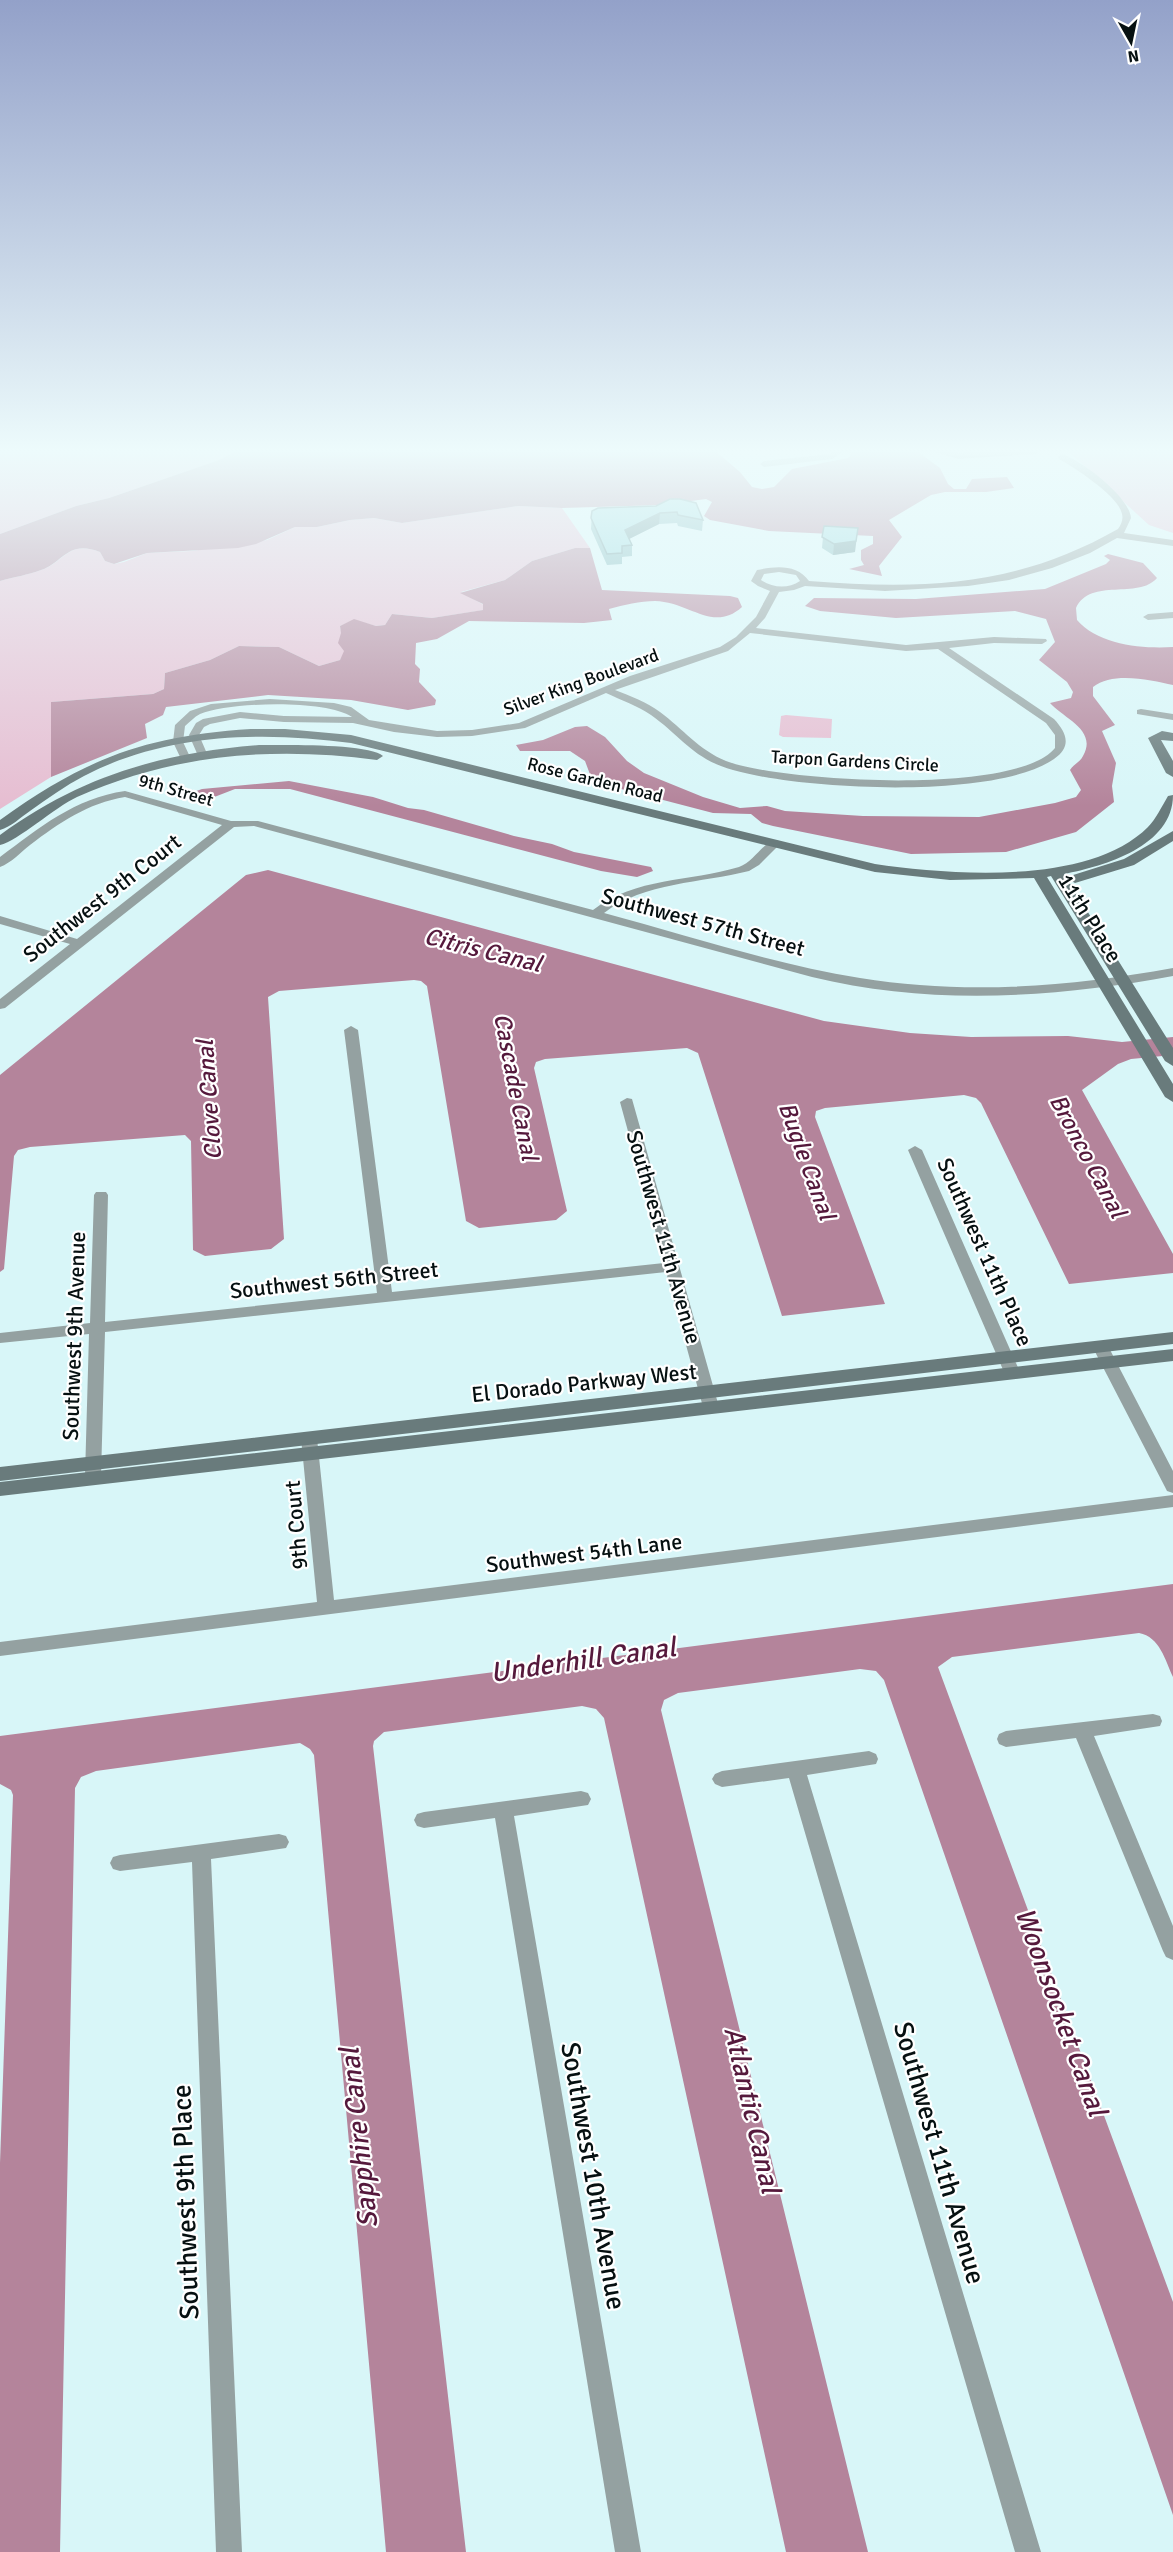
<svg xmlns="http://www.w3.org/2000/svg" width="1173" height="2552" viewBox="0 0 1173 2552" font-family="Signika,sans-serif">
<style>
.green{fill:#e6bdd1}
.water{fill:#b4849b}
.lines{fill:none;stroke-linecap:round;stroke-linejoin:round}
.street{fill:#94a1a1;fill-rule:evenodd}
.secondary{fill:#697b7c;fill-rule:evenodd}
.wall{fill:#80b9bd}
.shaded-wall{fill:#68969a}
.building{fill:#95d7dc;stroke:#68969a;stroke-width:1.5}
.labels{text-anchor:middle;dominant-baseline:central;stroke-width:4.5;stroke-linejoin:round;paint-order:stroke}
.far-street-label{font-size:18px;fill:#061011;stroke:#fff}
.street-label{font-size:22px;fill:#061011;stroke:#fff}
.water-label{font-size:24px;font-style:italic;fill:#55193c;stroke:#fff}
.near-street-label{font-size:27px;fill:#061011;stroke:#fff}
.near-water-label{font-size:28px;font-style:italic;fill:#55193c;stroke:#fff}
</style>
<rect width="100%" height="100%" fill="#d8f6f8"/>
<!-- green -->
<path class="green" d="M0,449H240L219,460L109,498L76,506L0,534Z
M1066,449H1173V533L1149,525Z
M518,506L562,508L590,548H575L532,561L505,580L461,592L484,605V610L432,618L392,614L385,625L376,626L354,620L340,626L345,651L340,660L319,666L279,647L239,646L210,660L165,673L164,689L153,694L51,702V777L0,809V581C14,577 28,575 41,570C64,563 68,539 100,552L105,561L114,564L124,562L147,553L192,551L267,540L295,527H317L350,520L374,518L402,523Z
M786,715L832,719L831,738L783,737L779,735L781,716Z"/>
<!-- water -->
<path class="water" d="M240,449H713L740,472L752,487L762,489L774,487L792,469L848,458L851,455L848,449H914L940,468L948,484L954,489H966L972,479L1007,477L1014,488L986,492H945L931,495L889,520L902,537L879,566L882,576L849,569L864,565L861,560V550L873,544V536L769,531L710,520L704,516L712,502L706,499L661,505L562,508L518,506L402,523L374,518L350,520L317,527H295L256,544L238,548L147,553L114,564L105,561L100,552C68,539 63,563 41,570C28,575 14,577 0,581V534L76,506L109,498L219,460Z
M575,548H590L602,590L730,596L738,598L742,607C713,633 690,602 655,601C640,601 624,605 609,609L612,620L584,623L469,621L437,639L416,643L415,664L420,669L419,682L436,700L435,705L408,710L351,700L268,695L166,707L163,715L145,724L147,738L51,777V702L153,694L164,689L165,673L210,660L239,646L279,647L319,666L340,660L344,651L338,643L341,633L340,626L354,619L376,626L385,625L392,614L432,618L483,610V604L460,593L505,580L532,561Z
M1108,554L1143,563L1157,578C1138,600 1091,577 1076,608L1077,620C1098,645 1143,649 1173,647V685C1151,680 1113,671 1093,687V696L1115,725L1102,731L1116,763L1112,786L1114,802L1076,832L1006,852L911,854L773,826L762,823L751,814L713,813L621,789L591,777L585,761L570,751H520L516,745L543,740L575,727L587,726L605,737L627,761L644,773L703,797L740,808L767,806L785,811L863,816L979,817L1055,803L1076,797L1081,790L1070,770C1074,764 1080,762 1083,756C1098,730 1063,718 1050,703L1071,698L1073,692L1067,682L1039,660L1055,642L1046,619L1015,611L896,618L820,611L805,606L814,598L916,599L1045,589L1106,564L1110,560L1104,556Z
M289,781L373,797L408,808L424,810L514,836L552,844L574,852L651,867L653,871L637,877L601,871L290,789H235L204,801L188,794L202,789Z
M268,870L824,1021L910,1033L971,1037L1068,1036L1122,1042L1173,1037V1055L1131,1059L1118,1064L1082,1090L1173,1254V1273L1069,1284L981,1103L976,1098L964,1095L825,1108L816,1111L815,1117L885,1304L782,1316L698,1053L687,1048L545,1059L536,1062L534,1068L567,1211L556,1220L479,1228L466,1221L427,986L421,981L414,980L279,991L268,997L284,1239L271,1249L205,1256L193,1250L191,1141L185,1135L30,1147L18,1150L14,1156L4,1269L0,1272V1075L246,875Z
M1173,1584V1677C1165,1660 1160,1637 1139,1633L952,1657L938,1667L1173,2302V2515L884,1680L876,1671L860,1669L678,1693L664,1700L661,1710L868,2552H786L604,1718L596,1709L582,1706L384,1732L374,1741L373,1746L466,2552H386L314,1755L310,1749L300,1743L96,1771L81,1777L75,1788L60,2552H0V2163L13,1795L11,1790L0,1784V1736Z"/>
<g class="lines">
<!-- street -->
<path class="street" d="M833,449H841V453L832,459L764,467L760,464L764,461L830,454Z
M925,449H940L958,453L1025,449L1039,451L1035,454L958,459Z
M1062,454C1082,461 1129,496 1131,518L1124,533L1173,540V546L1117,538L1090,553L1052,568L1009,580L968,586L885,591L805,586L794,590L779,592L765,618L756,628L906,645L994,637L1046,639L1047,641L1042,644L994,643L949,648L1054,719C1067,733 1072,747 1054,759C995,800 802,790 733,770C693,759 682,737 651,715C638,706 621,700 606,693L525,728L472,736L437,737L394,732L353,723L284,722L240,718L210,724L204,727L199,735L208,756L199,758L189,735L196,723L203,719L240,712L284,716L352,717C325,699 230,702 200,714C194,717 190,722 185,726L183,742L191,759L190,761H182L173,742L175,725L190,711L211,704L270,699L334,703L351,707L369,720L437,731L472,730L519,723L630,676L720,647L736,637L756,617L770,591L758,586L751,581L757,570C776,566 797,564 809,581C924,590 1016,587 1118,529C1122,523 1124,518 1121,511C1116,495 1074,467 1059,459L1058,457ZM779,572L796,575L800,581C788,589 773,588 761,580L764,574ZM750,633L906,651L938,649L1046,723L1055,735V748C1017,796 781,782 726,761C699,750 683,729 660,712C647,702 630,696 615,690L728,651Z
M1173,612V618L1148,620L1143,617L1148,614Z
M1141,709L1173,714V720L1137,714V710Z
M125,791L231,821H258L593,910C636,877 689,882 739,867C754,862 761,844 775,840L779,841V845L759,865L749,871C702,883 644,882 604,913C689,936 774,964 860,978C965,995 1069,987 1173,968V976C1054,998 930,1006 812,977L254,826L234,827L5,1008L0,1009V999L70,944L0,924V916L77,939L222,825L125,797C88,803 59,823 30,845C21,852 11,863 0,867V857C39,828 75,798 125,791Z
M351,1026L358,1030L392,1292L664,1263L620,1102L627,1098L632,1099L719,1407L717,1411H705L703,1407L666,1272L105,1332L101,1476L99,1480H87L85,1476L89,1334L0,1343V1333L90,1323L94,1195L96,1192H106L108,1195L105,1322L377,1293L344,1030Z
M915,1146L922,1150L1020,1372L1018,1376H1006L1004,1372L908,1150Z
M1100,1341L1108,1346L1173,1471V1493L1167,1491L1165,1487L1092,1346Z
M309,1432L315,1434L317,1438L334,1600L1173,1495V1507L0,1656V1642L317,1602L301,1438L303,1434Z
M1153,1714L1160,1716L1162,1721L1160,1726L1094,1736L1173,1926V1960L1166,1957L1163,1951L1076,1738L1006,1747L999,1744L997,1739L999,1734L1006,1731Z
M869,1751L876,1754L878,1759L876,1764L807,1775L1041,2552H1015L789,1778L722,1787L715,1784L712,1779L715,1774L722,1771Z
M581,1791L588,1793L591,1799L588,1805L514,1816L641,2552H615L495,1818L424,1828L417,1826L414,1820L417,1814L424,1812Z
M279,1834L286,1836L289,1842L286,1848L211,1859L242,2552H216L192,1862L120,1871L113,1869L110,1863L113,1857L120,1855Z"/>
<!-- secondary -->
<path class="secondary" d="M251,729H285L351,735L875,864C951,875 1089,886 1148,827C1156,819 1162,806 1168,796L1173,795C1173,846 1105,866 1064,874L1173,1048V1066L1165,1061L1051,876L1047,877L1173,1084V1102L1165,1097L1034,878L950,880L875,872L351,743C262,731 166,733 84,776C65,786 48,798 30,811C21,817 11,827 0,830V820C86,758 145,736 251,729Z
M1162,731L1173,733V741L1161,740L1173,761V777L1166,773L1148,738Z
M259,745C281,745 370,743 383,756L377,760C273,746 174,754 77,797C55,807 18,841 0,845V835C81,776 161,753 259,745Z
M1173,831V841L1134,865L1075,883L1068,879L1070,876L1124,859Z
M1173,1332V1344L0,1481V1467Z
M1173,1349V1361L0,1496V1482Z"/>
</g>
<!-- wall -->
<path class="wall" d="M656,506L703,520L702,531L678,526L677,523L659,524L629,539L632,545V556L622,557V564L607,565L591,529L592,511Z
M824,526L855,552L833,555L822,548Z"/>
<!-- shaded-wall -->
<path class="shaded-wall" d="M660,513L659,524L625,541V530Z
M858,528L855,552L833,555L834,544Z"/>
<!-- building -->
<path class="building" d="M670,499H680L696,503L703,520L678,515L677,512L660,513L625,530L632,545L622,546V553L607,554L591,518L592,511L598,508L656,506Z
M824,526L858,528L856,541L834,544L822,537Z"/>
<!-- sky -->
<linearGradient id="sky" x2="0" y2="1"><stop stop-color="#93a1c9"/><stop offset="0.56" stop-color="#edfbfc"/><stop offset="1" stop-color="#edfbfc" stop-opacity="0"/></linearGradient>
<rect width="1173" height="806" fill="url(#sky)"/>
<g class="labels">
<!-- far-street labels -->
<g class="far-street-label">
<text transform="translate(581 682) rotate(-20)">Silver King Boulevard</text>
<text transform="translate(855 761) rotate(3)">Tarpon Gardens Circle</text>
<text transform="translate(595 780) rotate(14)">Rose Garden Road</text>
<text transform="translate(176 790) rotate(16)">9th Street</text>
</g>
<!-- street labels -->
<g class="street-label">
<text transform="translate(102 898) rotate(-38)">Southwest 9th Court</text>
<text transform="translate(1090 918) rotate(58)">11th Place</text>
<text transform="translate(703 922) rotate(15)">Southwest 57th Street</text>
<text transform="translate(664 1237) rotate(74)">Southwest 11th Avenue</text>
<text transform="translate(985 1252) rotate(66)">Southwest 11th Place</text>
<text transform="translate(334 1280) rotate(-6)">Southwest 56th Street</text>
<text transform="translate(74 1336) rotate(-88)">Southwest 9th Avenue</text>
<text transform="translate(584 1383) rotate(-6)">El Dorado Parkway West</text>
<text transform="translate(296 1525) rotate(-95)">9th Court</text>
<text transform="translate(584 1553) rotate(-7)">Southwest 54th Lane</text>
</g>
<!-- water labels -->
<g class="water-label">
<text transform="translate(483 950) rotate(14)">Citris Canal</text>
<text transform="translate(516 1087) rotate(79)">Cascade Canal</text>
<text transform="translate(209 1100) rotate(-94)">Clove Canal</text>
<text transform="translate(1088 1156) rotate(62)">Bronco Canal</text>
<text transform="translate(807 1161) rotate(70)">Bugle Canal</text>
</g>
<!-- near-street labels -->
<g class="near-street-label">
<text transform="translate(939 2153) rotate(74)">Southwest 11th Avenue</text>
<text transform="translate(593 2176) rotate(80)">Southwest 10th Avenue</text>
<text transform="translate(186 2202) rotate(-92)">Southwest 9th Place</text>
</g>
<!-- near-water labels -->
<g class="near-water-label">
<text transform="translate(583 1660) rotate(-8)">Underhill Canal</text>
<text transform="translate(1061 2012) rotate(70)">Woonsocket Canal</text>
<text transform="translate(752 2110) rotate(77)">Atlantic Canal</text>
<text transform="translate(359 2138) rotate(-96)">Sapphire Canal</text>
</g>
</g>
<!-- north arrow -->
<g transform="translate(1131 42) rotate(171)" stroke="#ffffff" stroke-width="4.5" paint-order="stroke">
<path d="M0-4.5L10 22L0 15L-10 22Z" fill="#061011"/>
<text y="-9" font-size="16" font-weight="bold" text-anchor="middle" fill="#061011">N</text>
</g>
</svg>
